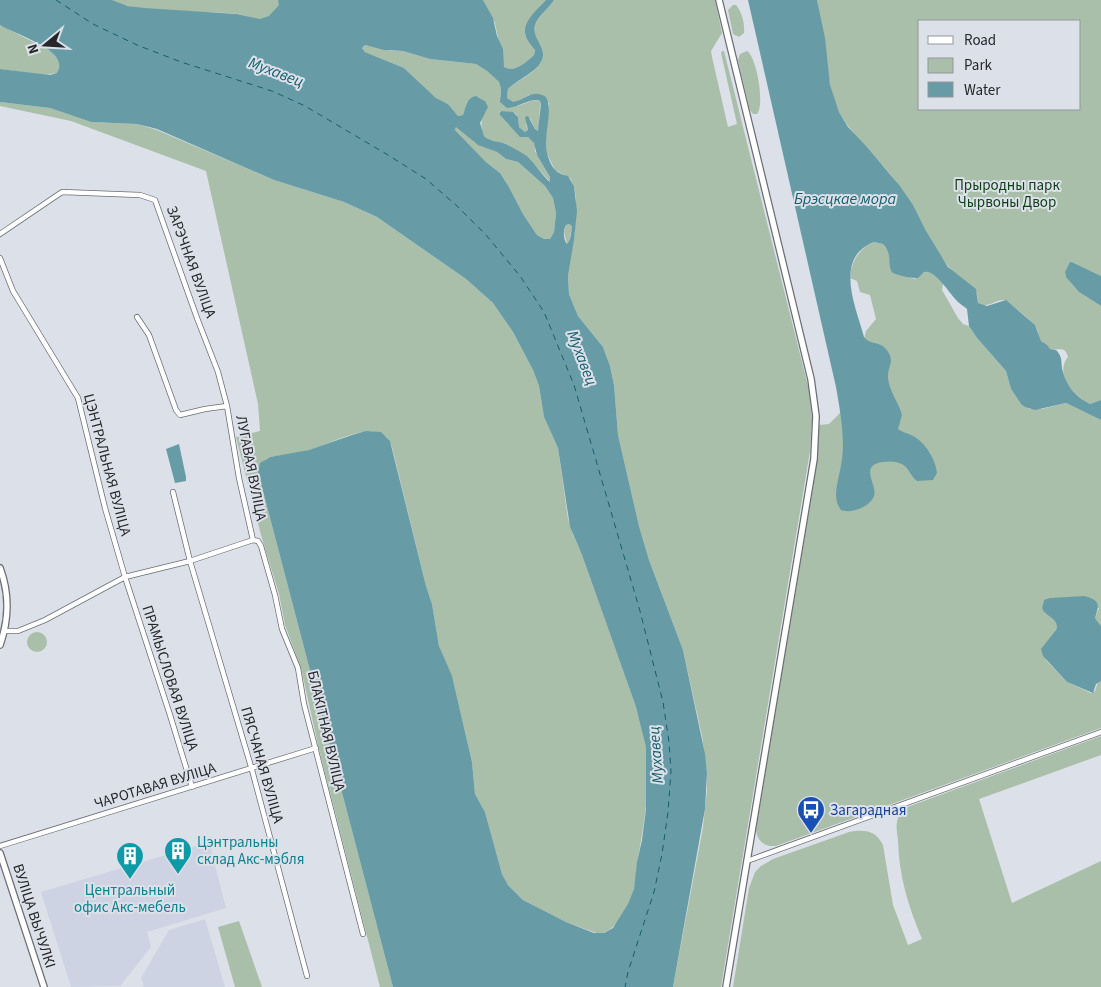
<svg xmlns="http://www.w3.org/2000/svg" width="1101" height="987" viewBox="0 0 1101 987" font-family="'Source Sans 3',sans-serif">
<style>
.built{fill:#cdd3e2}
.green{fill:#a9bfa9;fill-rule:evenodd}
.water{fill:#679ca7;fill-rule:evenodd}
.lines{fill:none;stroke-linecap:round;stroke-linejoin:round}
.ferry{stroke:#155e6b;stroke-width:1;stroke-dasharray:6 5;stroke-linecap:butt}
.minor-casing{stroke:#6b6e75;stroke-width:6}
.tertiary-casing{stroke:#6b6e75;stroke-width:8}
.minor{stroke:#fff;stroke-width:4.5}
.tertiary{stroke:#fff;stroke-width:5.5}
.labels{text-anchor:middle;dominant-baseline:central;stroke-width:4;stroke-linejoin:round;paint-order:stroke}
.park-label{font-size:15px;fill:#0f4116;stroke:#dce0e8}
.street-label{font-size:15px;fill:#26272a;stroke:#dce0e8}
.transit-label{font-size:15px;fill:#164399;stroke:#dce0e8;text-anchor:start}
.culture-label{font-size:15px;fill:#0d838f;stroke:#dce0e8;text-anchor:start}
.water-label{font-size:16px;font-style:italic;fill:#155e6b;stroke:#dce0e8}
</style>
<rect width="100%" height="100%" fill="#dce0e8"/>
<!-- built -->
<path class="built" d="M209,842L226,908L147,932L151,947L120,986L71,987L41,892Z
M205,919L225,987H141L144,986L141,978L169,930Z"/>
<!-- green -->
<path class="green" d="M112,0H278L280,3C278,9 271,16 264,19C256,21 246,15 238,14C202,10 142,15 112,0Z
M483,0H546L532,16L525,35L535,50L534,55C525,63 516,73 504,67L495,23Z
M554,0H715L722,33L711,51L712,57L728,127L737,124L721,53L722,51H724L809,390L812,419L810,451L721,987H673L703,827L707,790V773L702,736L683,650L649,560L639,526L618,435L614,385L610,366L603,347L578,316L569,294L568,276L575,230L576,198L574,186L570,178L555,170L547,154L545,139L549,103L529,95L516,102H511L507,98L508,89C517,80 535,74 541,62C549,48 531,38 535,25C539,16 548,8 554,0Z
M817,0H1101V276L1074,263L1065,275L1079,292L1101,306V400L1090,404C1074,396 1054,374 1068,357C1065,345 1059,351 1050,349C1047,346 1045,345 1042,342C1038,338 1039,332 1036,327C1034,323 1007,300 1004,300C994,300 988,309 978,303L977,293C968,284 957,277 949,267C928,242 918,210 899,185C876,154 841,129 831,92ZM920,21H1080V109H920Z
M733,5H736C742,12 745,24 744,33L739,37L733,34L728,10Z
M0,25L51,51L60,62V70L57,73L45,75L0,69Z
M365,45L391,51H403L430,59L476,64L487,71L499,82L501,89L500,98L518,106L531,101L539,100L541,103C538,111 541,123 538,131L535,129L530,118L526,125L528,130L525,132L519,127L518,117L515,113L500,111L499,114L508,124L532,140L535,145V151L550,177V182L529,158L507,144L493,142L484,136C478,124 484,113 485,101L478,97L467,102L463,115L458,116L448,104L436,98L404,68L365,52L362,48Z
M747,51C757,57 765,106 757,114H753L750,110L738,60L740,54Z
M0,102L50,108L91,122L137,124L157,130L274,180L344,202L377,217L466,279L493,303L513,332L533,370L539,386L544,417L558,448L568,519L573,535L582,555L636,707C641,723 646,739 647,756C650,790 644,824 638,858C636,867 637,876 635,884C632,903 619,930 599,934L566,922L523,900L508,885L502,874L485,812L475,794L472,762L454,685L439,646L432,604L426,586L392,447C381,413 331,445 309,450C296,454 282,455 270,457C264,459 258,466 258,472L393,987H380L319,749L301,668L285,625L279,594L261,535L236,437L260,431L258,404L206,171L71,121L0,106Z
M456,127H459L474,142L497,152L506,159L518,162L545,186L553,198L556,213L554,232L550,239H544L537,235L523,214L509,187L500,173L486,162L455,130Z
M569,224L572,226L569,243L567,244L564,232L566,225Z
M874,242L883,244C896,259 883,271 903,275C907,276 910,278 915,279C919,277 922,272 926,272C931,272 940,280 943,284L942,290L958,318L963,324L969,326L977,338L1006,371L1011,389L1021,404L1030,409H1042L1066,403L1101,420V626L1095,618L1099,608L1044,600L1042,608L1046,614L1057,622V626L1046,660L1067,682L1091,693L1095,691L1098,682L1101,681V728L776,846C763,847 757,840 756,829L815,476L819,425L829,424L840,413L841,406L864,340L866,331L876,319L870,295L860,292L857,281L850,278C851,262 859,248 874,242Z
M27 642a10 10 0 1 1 20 0a10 10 0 1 1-20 0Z
M1101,736V755L979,799L1012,903L1101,861V987H733L749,888L755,872L761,866L773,859L849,832C864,829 876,830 883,845L893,905L908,945L922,939C908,905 899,877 898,840C897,832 895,823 899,816C901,811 905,809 910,806Z
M239,921L262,987H235L218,927Z"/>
<!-- water -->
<path class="water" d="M0,0H112L128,6L144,8L237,14L260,19L269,16L279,5L278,0H483L493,18L497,36L503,49L504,67C515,73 525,63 534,55L535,50C532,46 529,43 527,39C519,24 537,10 546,0H554C549,8 538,16 535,25C531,38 549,48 541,62C536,72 517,80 508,89L507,98L513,102C525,100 533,88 546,97C555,115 539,138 550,162C554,171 559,174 568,176L574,186L577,211L574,240L568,276L569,294L578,316L603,347L610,366L614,385L618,435L639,526L649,560L683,650L705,754L707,773L705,809L673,987H393L258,472L260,463L270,457L309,450L352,435L366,431L381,432L390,441L426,586L432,604L439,646L452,676L472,762L475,794L485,812L502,874L508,885L523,900L566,922L594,933H604L613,928L628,904L634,889L637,862L642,840L646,809V747L636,707L582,555L570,527L558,448L544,417L539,386L533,370L513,332L493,303L466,279L377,217L344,202L274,180L157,129L137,124L91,122L50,108L0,102V69L50,75L57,73C72,50 13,34 0,25ZM365,45L384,50L403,51L430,59L476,64L487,71L499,82L501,89L500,102L507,108C519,107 528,99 539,100L541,103L538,131L535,129L528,116L525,117L528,130L525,132L519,127L518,117L513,112L501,111L499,114L520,137H528L534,143L537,155L550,177V182C544,178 534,162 527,156C524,154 509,145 506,144C497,141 491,142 484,136L480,123L488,107L485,101L476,96C466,98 466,107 463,115L458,116L448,104L436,98L404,68L365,52L362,48ZM456,127L478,145L497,152L506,159L518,162L545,186L553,198L556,213L554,232L550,239H544L537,235L523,214L509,187L500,173L486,162L455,130ZM569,224L572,226C571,232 571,241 567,244C563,239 563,230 566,225Z
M748,0H817L825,38L830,85L839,112L848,127L866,146L900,186L913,205L926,231L948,267L976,289L978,303L987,306L1006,300L1035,325L1041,341L1047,345L1050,349L1056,350C1064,359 1060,362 1063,372C1067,387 1076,397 1090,404L1101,400V420L1066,403L1035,410L1025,407L1021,404L1011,389L1006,371L977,338L969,326L967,309C964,306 960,304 958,302C950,294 938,274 927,272C923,271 921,276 918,278C915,279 894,275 892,272C887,265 893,255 883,244L874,242C833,258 856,307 864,337C870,345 878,341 885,348C897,361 887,366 888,378C889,391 899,403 902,415L898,429C903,433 908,433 913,436C925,442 936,460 937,473L933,480L917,481C911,477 909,468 902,464C896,461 889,461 883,462C858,465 878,485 874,496C870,507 851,514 841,510C831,498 839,479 841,465C846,442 840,410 836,387Z
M1070,262L1074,263L1101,276V306L1079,292L1066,277L1065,272Z
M179,444L186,477V481L175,483L166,449Z
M1085,596C1101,601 1099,605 1095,618L1101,626V681L1096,684L1093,693L1067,682L1043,656L1041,649L1056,630L1057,626C1056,617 1045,617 1042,608L1044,600L1050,598Z"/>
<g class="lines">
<!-- ferry -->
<path class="ferry" d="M56,0L93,24L137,45L181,62L272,91L305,106L388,155L426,179L457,206L486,235L520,276L544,312L574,385L640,611L663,702L669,742L671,771L668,812L662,854L654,892L628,972L625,987"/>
<defs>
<path id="minor" d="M0,234L62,192L140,195L155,200L197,318L218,372L227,406L239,478L253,540
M0,258L13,291L78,398L105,508L125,577L170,715L192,787
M137,317L149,335L176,410L180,415L205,409L227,406
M173,492L190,561L252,770L307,976
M253,540L258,541L261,546L275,595L282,629L298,668L304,704L363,934
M5,631H18L45,620L125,577L190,561L253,540
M0,846L316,748
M747,861L1101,732"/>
<path id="tertiary" d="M719,0L811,379L816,416L814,459L726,987
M0,568C10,595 9,619 0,645
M0,853L44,987"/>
</defs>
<!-- minor casing -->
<use href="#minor" class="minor-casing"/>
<!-- tertiary casing -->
<use href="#tertiary" class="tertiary-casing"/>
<!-- minor -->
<use href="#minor" class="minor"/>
<!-- tertiary -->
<use href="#tertiary" class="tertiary"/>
</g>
<!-- icons -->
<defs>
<symbol id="bus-pin" viewBox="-11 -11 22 30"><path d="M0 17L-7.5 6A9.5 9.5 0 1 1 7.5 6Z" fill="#1a4fb4" stroke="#dce0e8"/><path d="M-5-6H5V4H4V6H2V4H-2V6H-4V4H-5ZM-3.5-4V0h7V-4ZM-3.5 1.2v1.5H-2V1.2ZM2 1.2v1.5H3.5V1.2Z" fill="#fff"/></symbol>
<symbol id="building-pin" viewBox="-11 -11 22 30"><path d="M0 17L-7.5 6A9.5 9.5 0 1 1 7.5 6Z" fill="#0f9aa8" stroke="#dce0e8"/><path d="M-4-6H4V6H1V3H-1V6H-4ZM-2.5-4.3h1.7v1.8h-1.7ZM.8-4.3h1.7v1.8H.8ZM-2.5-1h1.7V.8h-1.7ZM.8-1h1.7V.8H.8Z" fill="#fff"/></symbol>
</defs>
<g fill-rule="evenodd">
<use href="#bus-pin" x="795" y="794" width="32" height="43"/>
<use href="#building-pin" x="162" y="835" width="32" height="43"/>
<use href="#building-pin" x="114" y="840" width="32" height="43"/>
</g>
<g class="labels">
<!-- park labels -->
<g class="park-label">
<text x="1007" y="185">Прыродны парк<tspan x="1007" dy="17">Чырвоны Двор</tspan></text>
</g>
<!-- street labels -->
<g class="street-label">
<text transform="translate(191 262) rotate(70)">ЗАРЭЧНАЯ ВУЛІЦА</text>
<text transform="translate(107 465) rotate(75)">ЦЭНТРАЛЬНАЯ ВУЛІЦА</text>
<text transform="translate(251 468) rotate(79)">ЛУГАВАЯ ВУЛІЦА</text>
<text transform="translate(170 678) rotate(72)">ПРАМЫСЛОВАЯ ВУЛІЦА</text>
<text transform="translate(326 731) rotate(77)">БЛАКІТНАЯ ВУЛІЦА</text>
<text transform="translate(262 765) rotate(74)">ПЯСЧАНАЯ ВУЛІЦА</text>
<text transform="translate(155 786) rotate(-17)">ЧАРОТАВАЯ ВУЛІЦА</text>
<text transform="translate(34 916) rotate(72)">ВУЛІЦА ВЫЧУЛКІ</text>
</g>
<!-- transit labels -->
<g class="transit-label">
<text x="830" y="810">Загарадная</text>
</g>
<!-- culture labels -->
<g class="culture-label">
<text x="197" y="842">Цэнтральны<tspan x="197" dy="17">склад Акс-мэбля</tspan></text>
<text x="130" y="890" text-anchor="middle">Центральный<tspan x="130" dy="17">офис Акс-мебель</tspan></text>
</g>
<!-- water labels -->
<g class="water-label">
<text transform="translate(276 72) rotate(21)">Мухавец</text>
<text x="845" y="199">Брэсцкае мора</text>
<text transform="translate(582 358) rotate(69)">Мухавец</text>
<text transform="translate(656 755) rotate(-94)">Мухавец</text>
</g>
</g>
<!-- legend -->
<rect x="918" y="20" width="162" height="90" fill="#dce0e8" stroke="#93969c"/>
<rect x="928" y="36" width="25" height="8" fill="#ffffff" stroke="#93969c"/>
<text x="964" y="45" font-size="15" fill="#26272a">Road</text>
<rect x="928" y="58" width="25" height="15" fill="#a9bfa9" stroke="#93969c"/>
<text x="964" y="70" font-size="15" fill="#26272a">Park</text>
<rect x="928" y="82" width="25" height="15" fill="#679ca7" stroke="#93969c"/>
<text x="964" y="95" font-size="15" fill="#26272a">Water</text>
<!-- north arrow -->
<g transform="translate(45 45) rotate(252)" stroke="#dce0e8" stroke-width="4" paint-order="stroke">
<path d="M0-4L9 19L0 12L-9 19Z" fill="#26272a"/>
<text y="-8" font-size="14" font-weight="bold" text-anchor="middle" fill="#26272a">N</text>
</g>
</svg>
